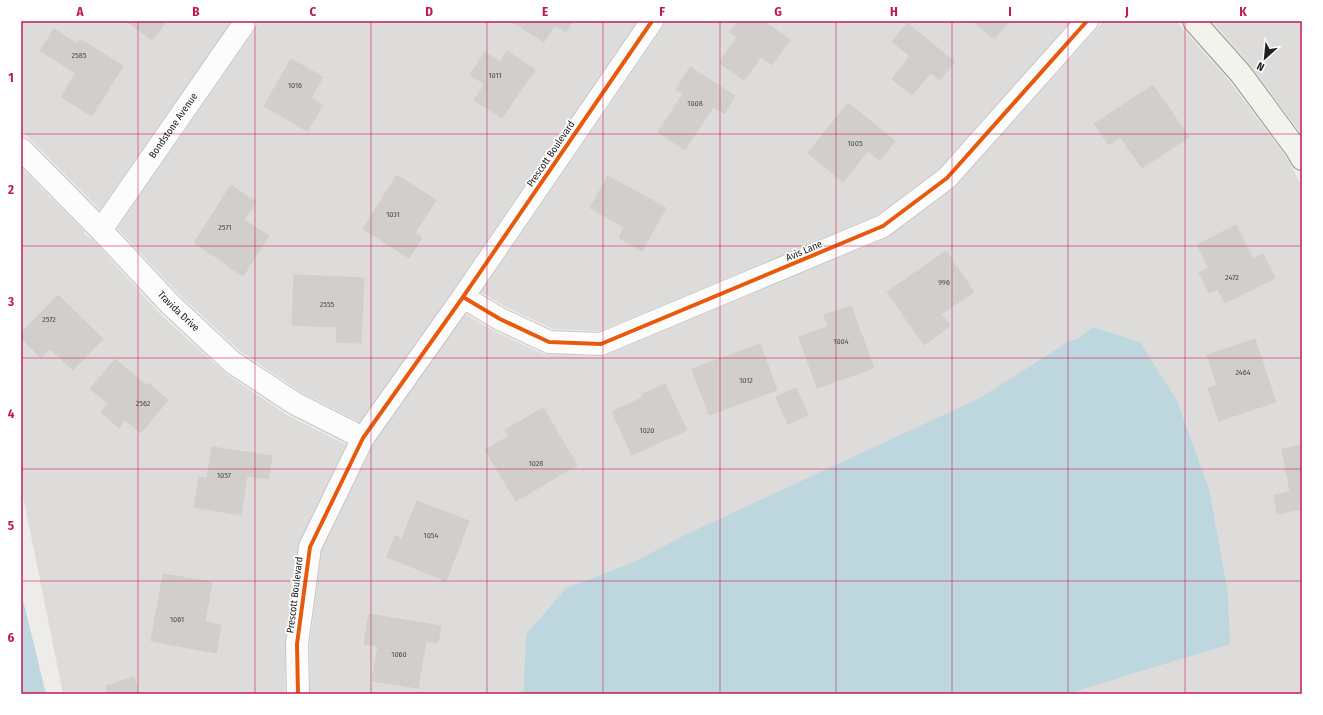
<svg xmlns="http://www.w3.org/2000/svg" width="1323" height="715" viewBox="0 0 1323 715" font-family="'Fira Sans Condensed',sans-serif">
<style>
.residential{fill:#dddcda}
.water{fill:#bed6de}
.building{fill:#d1cecc;stroke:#d1ceca}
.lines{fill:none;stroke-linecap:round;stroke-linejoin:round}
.street-casing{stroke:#c5c4c3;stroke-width:24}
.secondary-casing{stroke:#949682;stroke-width:24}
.street{stroke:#fcfcfc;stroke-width:22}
.secondary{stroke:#f2f3ec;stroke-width:22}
.cycleway-casing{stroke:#fff;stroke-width:6}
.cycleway{stroke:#e8590c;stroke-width:4}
.grid{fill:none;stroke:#c2185b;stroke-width:1;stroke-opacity:0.55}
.labels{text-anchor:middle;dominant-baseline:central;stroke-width:3.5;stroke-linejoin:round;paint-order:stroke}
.number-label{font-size:8px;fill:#4c4c4b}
.street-label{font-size:10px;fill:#202020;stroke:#fff}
.neatline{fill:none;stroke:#c2185b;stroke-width:1.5}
.grid-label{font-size:13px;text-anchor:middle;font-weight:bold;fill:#c2185b}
</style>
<rect width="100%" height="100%" fill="#eeece9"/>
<!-- residential -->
<path class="residential" d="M21,21H232L100,210L21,130Z
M261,21H638L453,290L360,422L301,392L240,351L179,294L117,228Z
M667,21H1071L939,169L878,215L600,331L553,329L506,307L481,292Z
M1104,21H1176L1231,83L1287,158L1302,187V694H1072L1086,688L1140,342L1093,327L1076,340H1071L981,398L634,562L566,588L526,634L523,694H310V644L321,550L373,445L465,314L494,331L543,354L599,357L604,356L886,238L955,187Z
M1212,21H1302V135L1250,65Z
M21,168L85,232L84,234L93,240L161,315L225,373L287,415L346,445L298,547L285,646V694H63L21,486Z"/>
<!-- water -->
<path class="water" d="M1093,327L1140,342L1177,401L1209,489L1228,593L1230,644L1086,688L1072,694H523L526,634L566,588L634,562L687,534L980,398L1071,340H1076Z
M21,592L46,694H21Z"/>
<!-- building -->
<path class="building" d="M127,21H167L152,40Z
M511,21H573L566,32L555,25L544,42Z
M738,21H763L790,40L772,65L761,57L744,80L719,63L737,37L730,32Z
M973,21H1010L994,39Z
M907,23L955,62L940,80L931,73L912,95L892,79L910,56L892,42Z
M54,29L77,44L80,39L123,66L92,116L61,97L76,73L40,51Z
M507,51L535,70L502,118L474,100L485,84L470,75L485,52L500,62Z
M291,59L323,77L311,98L323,105L307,131L264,106Z
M690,67L735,96L724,114L713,107L685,150L658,132L683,94L676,89Z
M1153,85L1189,137L1142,168L1120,137L1109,145L1094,124Z
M848,103L895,141L880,160L868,151L843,182L808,153Z
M397,175L436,200L415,233L422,238L409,258L363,229Z
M608,176L666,208L642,251L619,238L624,227L590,208Z
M231,185L256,202L244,220L269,236L243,276L227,266L228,265L194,243Z
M1236,225L1253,259L1263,254L1275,278L1225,303L1218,289L1209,293L1199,273L1209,268L1197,245Z
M946,251L974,292L941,314L950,326L924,345L887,292Z
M294,275L364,278L361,343L336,342L337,327L292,325Z
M58,295L103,339L73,370L50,349L41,358L21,338V333Z
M851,306L874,368L817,388L799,337L828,326L824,315Z
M1255,339L1276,402L1219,421L1208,388L1217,385L1207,355Z
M760,344L777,390L709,415L692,369Z
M115,359L146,385L148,383L168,400L141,433L125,420L119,428L101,412L108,403L90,389Z
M665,384L687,430L632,455L612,412L643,397L642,394Z
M796,388L808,415L788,424L776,397Z
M543,408L577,465L516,501L485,450L509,436L505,430Z
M1302,445V509L1277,514L1274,495L1290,492L1282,449Z
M212,447L272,456L268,479L247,476L241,515L194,507L199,477L207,478Z
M417,501L469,521L446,581L387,557L395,536L402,539Z
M163,574L212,582L205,622L221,625L216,653L151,641Z
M369,614L441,626L438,643L426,641L418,688L372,681L378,646L364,644Z
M134,677L139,694H108L106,686Z"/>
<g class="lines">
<defs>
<g id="street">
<path id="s1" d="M21,149L101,230L170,304L232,362L294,403L363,438"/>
<path id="s2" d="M101,230L246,21"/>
<path d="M463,297L500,319L549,342L601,344L883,226L947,178L1087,21"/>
<path d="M298,694L297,644L310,547L363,438L463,297L652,21"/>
</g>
<path id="secondary" d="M1194,21L1241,74L1297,150L1302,159"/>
</defs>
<!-- street casing -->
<use href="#street" class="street-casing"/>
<!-- secondary casing -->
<use href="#secondary" class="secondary-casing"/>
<!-- street -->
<use href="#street" class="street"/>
<!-- secondary -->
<use href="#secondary" class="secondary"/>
<defs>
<path id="cycleway" d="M463,297L500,319L549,342L601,344L883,226L947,178L1087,21
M298,694L297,644L310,547L363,438L463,297L652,21"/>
</defs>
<!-- cycleway casing -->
<use href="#cycleway" class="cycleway-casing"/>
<!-- cycleway -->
<use href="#cycleway" class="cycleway"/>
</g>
<!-- grid -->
<path class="grid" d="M138,21V694M255,21V694M371,21V694M487,21V694M603,21V694M720,21V694M836,21V694M952,21V694M1068,21V694M1185,21V694M21,134H1302M21,246H1302M21,358H1302M21,469H1302M21,581H1302"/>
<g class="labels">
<!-- number labels -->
<g class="number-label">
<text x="79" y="55">2585</text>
<text x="495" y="75">1011</text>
<text x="295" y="85">1016</text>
<text x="695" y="103">1008</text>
<text x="855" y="143">1005</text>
<text x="393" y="214">1031</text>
<text x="225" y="227">2571</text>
<text x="1232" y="277">2472</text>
<text x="944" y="282">996</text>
<text x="327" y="304">2555</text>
<text x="49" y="319">2572</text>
<text x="841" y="341">1004</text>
<text x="1243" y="372">2464</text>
<text x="746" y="380">1012</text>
<text x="143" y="403">2562</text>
<text x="647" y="430">1020</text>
<text x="536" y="463">1028</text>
<text x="224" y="475">1057</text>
<text x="431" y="535">1054</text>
<text x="177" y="619">1061</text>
<text x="399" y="654">1060</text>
</g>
<!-- street labels -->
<g class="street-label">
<text stroke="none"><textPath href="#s2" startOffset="127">Bondstone Avenue</textPath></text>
<text transform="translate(551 154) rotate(-56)">Prescott Boulevard</text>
<text transform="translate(804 251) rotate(-23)">Avis Lane</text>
<text stroke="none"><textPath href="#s1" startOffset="226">Travida Drive</textPath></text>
<text transform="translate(295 595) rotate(-83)">Prescott Boulevard</text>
</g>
</g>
<!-- border -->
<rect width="1323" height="715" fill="none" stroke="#ffffff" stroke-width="44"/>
<!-- north arrow -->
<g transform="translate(1265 58) rotate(207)" stroke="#ffffff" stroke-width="3" paint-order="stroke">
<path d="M0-3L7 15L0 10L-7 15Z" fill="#202020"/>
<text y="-6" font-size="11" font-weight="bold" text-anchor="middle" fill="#202020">N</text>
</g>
<rect x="22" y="22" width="1279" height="671" class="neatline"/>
<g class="grid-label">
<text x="80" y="16">A</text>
<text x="196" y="16">B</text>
<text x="313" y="16">C</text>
<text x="429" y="16">D</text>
<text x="545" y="16">E</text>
<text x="662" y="16">F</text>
<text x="778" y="16">G</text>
<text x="894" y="16">H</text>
<text x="1010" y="16">I</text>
<text x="1127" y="16">J</text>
<text x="1243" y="16">K</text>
<text x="11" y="82">1</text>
<text x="11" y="194">2</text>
<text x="11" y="306">3</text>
<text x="11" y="418">4</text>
<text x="11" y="530">5</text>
<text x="11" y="642">6</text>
</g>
</svg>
